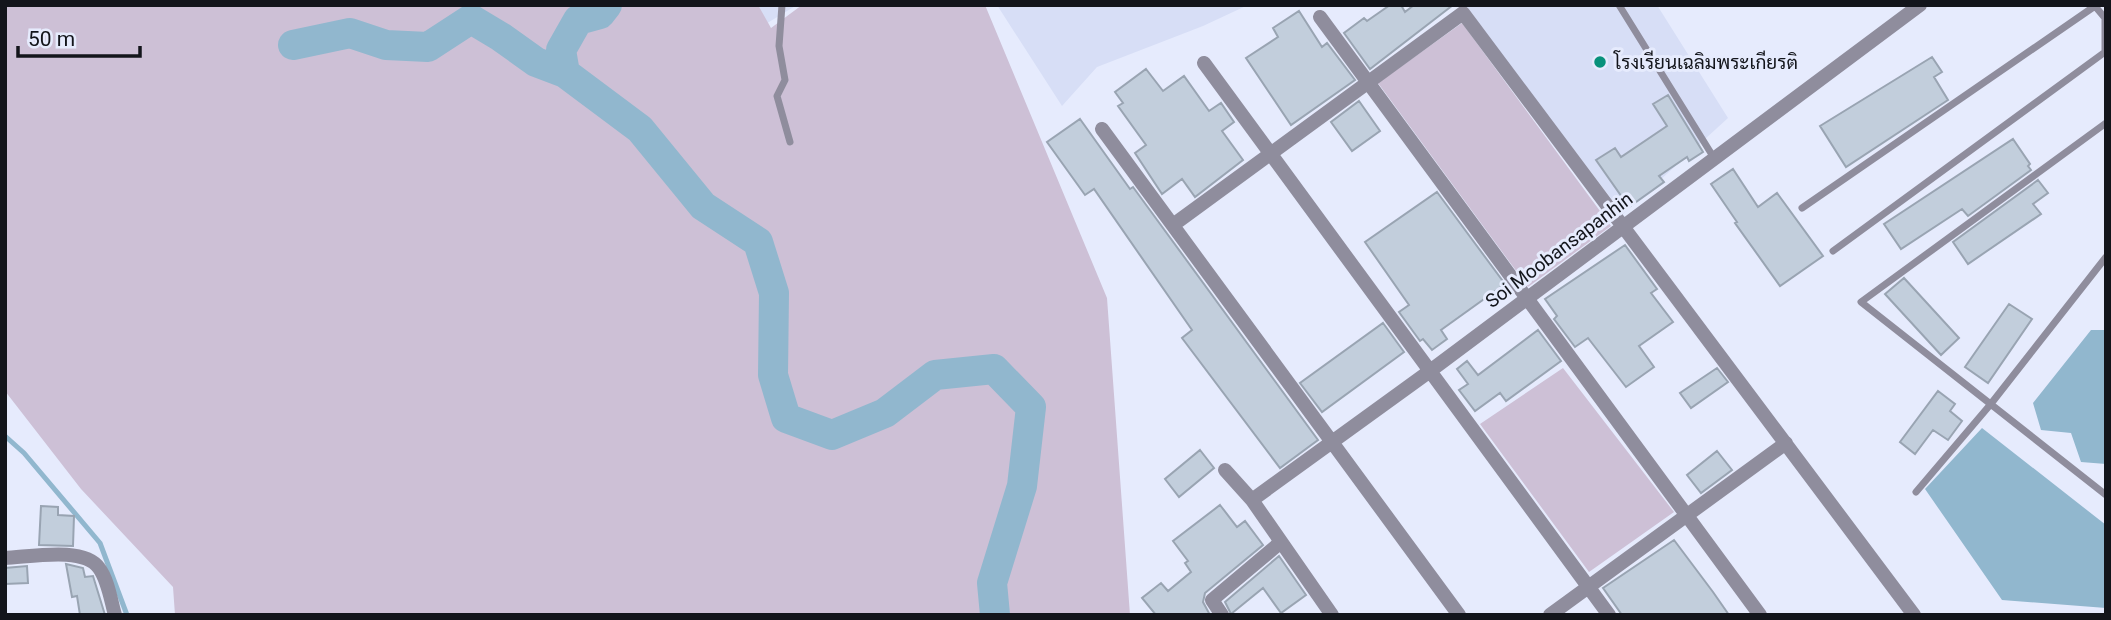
<svg xmlns="http://www.w3.org/2000/svg" width="2111" height="620" viewBox="0 0 2111 620" font-family="Roboto,Sarabun,sans-serif">
<style>
.built{fill:#d7def6}
.green{fill:#cdc0d6}
.water{fill:#91b7ce}
.lines{fill:none;stroke-linecap:round;stroke-linejoin:round}
.stream{stroke:#91b7ce;stroke-width:5}
.river{stroke:#91b7ce;stroke-width:30}
.building{fill:#c2cedc;stroke:#99a4b2;stroke-width:2}
.lane{stroke:#8f8d9d;stroke-width:7}
.street{stroke:#8f8d9d;stroke-width:14}
.poi-dot{fill:#08917b;stroke:#e6ebfd;stroke-width:2.5}
.labels{text-anchor:middle;dominant-baseline:central;stroke-width:6;stroke-linejoin:round;paint-order:stroke}
.poi-label{font-size:19px;fill:#13151b;stroke:#e6ebfd;text-anchor:start}
.street-label{font-size:19px;fill:#13151b;stroke:#e6ebfd}
</style>
<rect width="100%" height="100%" fill="#e6ebfd"/>
<!-- built -->
<path class="built" d="M746,5H797L759,28Z
M997,5H1248L1203,26L1097,67L1062,106Z
M1463,5H1657L1728,118L1623,214Z"/>
<!-- green -->
<path class="green" d="M5,5H758L771,28L802,5H985L1107,298L1130,615H175L173,587L81,489L5,391Z
M1462,23L1611,226L1528,287L1378,83Z
M1563,368L1674,512L1589,572L1480,424Z"/>
<!-- water -->
<path class="water" d="M2091,330H2106V464L2081,462L2071,433L2041,430L2033,403Z
M1982,428L2106,525V608L2002,600L1925,489Z"/>
<g class="lines">
<!-- stream -->
<path class="stream" d="M5,436L24,453L100,543L127,615"/>
<!-- river -->
<path class="river" d="M607,5L600,14L578,20L561,50L565,73L640,129L703,206L758,242L774,293L773,375L786,418L832,435L885,413L935,375L994,369L1031,407L1022,486L992,583L995,615
M293,45L350,33L386,45L428,47L471,19L501,37L536,62L565,73"/>
</g>
<!-- building -->
<path class="building" d="M1390,5H1401L1405,12L1414,5H1453L1370,69L1344,33L1364,18L1367,21Z
M1299,11L1322,47L1327,43L1355,80L1291,125L1246,58L1278,37L1273,28Z
M1932,57L1942,72L1934,77L1948,100L1846,167L1820,126Z
M1146,69L1163,91L1184,76L1209,111L1221,103L1234,122L1222,131L1243,160L1195,197L1182,179L1162,194L1135,153L1146,145L1118,106L1123,103L1115,92Z
M1668,95L1703,152L1689,161L1687,157L1659,176L1664,182L1629,207L1596,160L1615,148L1621,157L1667,126L1653,104Z
M1359,101L1380,131L1352,151L1331,122Z
M1080,119L1130,189L1133,187L1318,440L1280,468L1182,338L1192,330L1094,189L1085,195L1047,142Z
M2013,139L2030,164L2028,166L2031,170L1968,216L1962,209L1901,249L1884,224Z
M1733,169L1758,207L1777,193L1823,256L1780,286L1735,223L1737,222L1711,184Z
M2038,180L2048,193L2033,204L2041,214L1968,264L1953,242Z
M1437,192L1505,284L1441,330L1447,339L1432,350L1423,339L1420,341L1399,312L1409,305L1365,242Z
M1625,245L1657,289L1651,293L1673,322L1639,346L1654,367L1626,387L1588,338L1575,347L1554,319L1557,316L1545,299Z
M1904,278L1959,338L1941,355L1885,294Z
M2009,304L2032,319L1988,383L1965,367Z
M1383,323L1404,352L1322,412L1300,383Z
M1538,330L1561,361L1506,401L1500,393L1475,411L1459,390L1468,384L1457,369L1467,361L1478,375Z
M1717,368L1728,382L1691,408L1680,393Z
M1938,391L1955,404L1950,411L1962,421L1948,440L1933,430L1915,454L1900,442Z
M1200,450L1214,468L1179,497L1165,479Z
M1717,451L1732,470L1701,493L1687,475Z
M1220,505L1237,527L1245,521L1263,545L1205,593L1203,602L1210,615H1156L1142,598L1161,583L1168,591L1191,572L1185,563L1188,561L1173,541Z
M41,506L58,507V515L74,516L73,546L39,545Z
M1674,540L1713,592L1729,615H1622L1603,588Z
M1279,556L1306,595L1281,613L1263,588L1231,614L1225,602Z
M66,564L83,568L85,577L93,576L105,615H80L77,596L72,597Z
M27,566L28,583L5,584V568Z"/>
<g class="lines">
<!-- lane -->
<path class="lane" d="M782,5L779,46L785,80L777,96L790,142
M1619,5L1714,158
M2106,123L1861,302L2106,495
M1802,208L2095,6
M1833,251L2105,52V18L2094,5
M1916,492L1990,405L2106,257"/>
<!-- street -->
<path class="street" d="M1320,17L1760,615
M1204,63L1609,615
M1102,129L1459,615
M1173,225L1463,13L1914,615
M1225,470L1252,500L1430,371L1920,5
M1252,500L1332,615
M5,558C30,557 84,546 99,568C108,580 111,601 115,615
M1222,615L1212,600L1281,542
M1550,615L1786,443"/>
</g>
<!-- markers -->
<circle class="poi-dot" cx="1600" cy="62" r="7"/>
<g class="labels">
<!-- poi labels -->
<g class="poi-label">
<text x="1614" y="62">โรงเรียนเฉลิมพระเกียรติ</text>
</g>
<!-- street labels -->
<g class="street-label">
<text transform="translate(1559 250) rotate(-37)">Soi Moobansapanhin</text>
</g>
</g>
<!-- border -->
<rect width="2111" height="620" fill="none" stroke="#13151b" stroke-width="14"/>
<!-- scale -->
<path d="M18 46v10h122v-10" fill="none" stroke="#13151b" stroke-width="3.5"/>
<text x="28" y="46" font-size="21" fill="#13151b" stroke="#e6ebfd" stroke-width="5" paint-order="stroke">50 m</text>
</svg>
